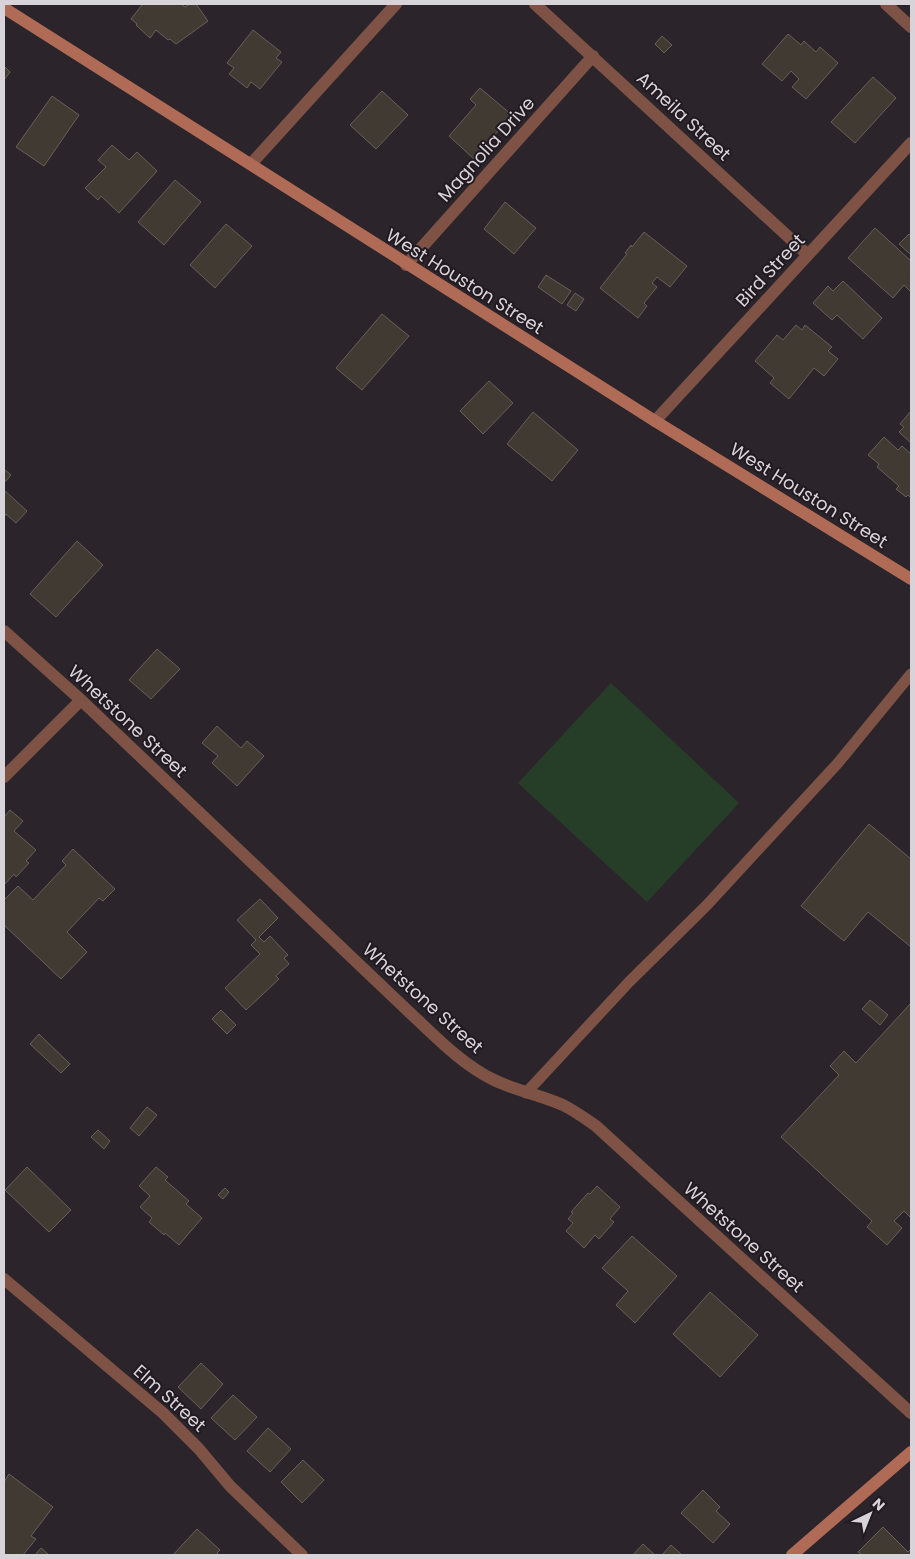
<svg xmlns="http://www.w3.org/2000/svg" width="915" height="1559" viewBox="0 0 915 1559" font-family="Poppins,sans-serif">
<style>
.green{fill:#263e28}
.building{fill:#403a32;stroke:#686158}
.lines{fill:none;stroke-linecap:round;stroke-linejoin:round}
.lane{stroke:#7e5346;stroke-width:11}
.street{stroke:#7e5346;stroke-width:12}
.secondary{stroke:#b06b56;stroke-width:12}
.labels{text-anchor:middle;dominant-baseline:central;stroke-width:4;stroke-linejoin:round;paint-order:stroke}
.street-label{font-size:18px;fill:#d8d3d8;stroke:#211a21}
</style>
<rect width="100%" height="100%" fill="#2b242b"/>
<!-- green -->
<path class="green" d="M611,683L739,803L647,902L518,783Z"/>
<!-- building -->
<path class="building" d="M139,4H181L185,7L190,4H196L208,21L176,44L170,39L168,40L156,30L150,38L136,25L137,24L131,19L142,5Z
M253,30L281,52L276,58L282,62L260,89L251,82L247,88L229,74L234,68L227,63Z
M788,34L801,45L804,41L816,52L820,47L838,63L806,99L792,87L799,79L791,71L782,81L762,64Z
M662,36L672,45L664,53L655,44Z
M4,66L10,72L4,80Z
M873,77L896,98L855,143L831,122Z
M480,88L512,115L474,159L449,136L476,105L470,99Z
M382,91L408,115L376,149L350,125Z
M52,96L79,115L44,166L16,147Z
M112,145L129,160L137,152L157,171L119,213L101,196L98,200L85,188L106,167L98,160Z
M175,180L201,202L164,245L138,222Z
M505,202L536,228L514,254L484,229Z
M226,224L252,246L215,288L190,265Z
M875,228L911,261V278L910,279L911,281V292L904,285L893,298L848,258Z
M644,232L687,266L670,287L657,277L652,283L657,287L644,303L647,306L638,318L600,288L627,254L625,253L631,245L632,247Z
M909,234L911,236V255L899,244Z
M546,275L571,291L562,304L538,287Z
M843,281L882,318L863,339L837,315L832,320L813,303L828,286L833,291Z
M575,293L584,299L576,311L567,305Z
M382,314L409,336L362,390L336,368Z
M796,325L802,330L805,325L832,347L828,351L838,359L824,376L814,368L789,399L770,383L774,378L755,361L777,335L783,340Z
M489,381L513,403L483,434L460,411Z
M911,411V443L899,432L904,427L900,424Z
M533,412L578,450L552,481L507,444Z
M884,437L898,450L902,446L911,454V498L908,495L906,497L896,489L899,486L877,467L879,464L868,455Z
M4,469L11,475L4,483Z
M4,490L27,511L16,523L6,514L4,517Z
M77,541L103,565L56,617L30,594Z
M157,649L180,669L151,699L129,680Z
M217,726L241,748L247,741L264,756L237,786L212,763L218,756L202,743Z
M10,810L23,821L14,831L36,850L26,861L29,863L16,877L14,874L4,885V817Z
M869,824L911,859V947L868,912L844,941L801,906Z
M73,849L115,889L103,901L99,898L67,932L87,952L61,979L4,925V900L18,886L33,900L66,865L62,861Z
M260,899L278,918L259,937L264,942L270,936L288,955L284,958L289,964L276,976L279,979L246,1010L225,988L260,954L251,945L256,940L237,920Z
M870,1000L888,1015L880,1025L862,1009Z
M911,1003V1218L904,1211L894,1221L902,1228L887,1245L867,1227L872,1221L781,1137L839,1075L830,1066L844,1051L856,1063Z
M221,1010L236,1025L227,1034L212,1019Z
M39,1034L70,1064L61,1073L30,1044Z
M147,1107L157,1115L139,1136L130,1128Z
M98,1130L110,1141L104,1149L91,1137Z
M27,1167L71,1210L49,1232L5,1190Z
M156,1167L168,1177L165,1180L189,1201L186,1204L202,1218L179,1245L165,1233L164,1235L149,1222L152,1218L140,1207L150,1196L139,1186Z
M597,1186L620,1207L610,1219L614,1222L599,1239L595,1235L584,1248L566,1231L573,1223L568,1219L573,1213L571,1212L588,1193L590,1194Z
M225,1188L229,1192L223,1199L218,1195Z
M632,1236L677,1276L635,1323L616,1305L628,1291L602,1268Z
M710,1292L758,1335L720,1377L673,1334Z
M201,1363L223,1384L201,1409L178,1387Z
M233,1395L257,1417L235,1440L211,1418Z
M268,1428L291,1449L270,1472L247,1451Z
M303,1460L324,1480L302,1503L281,1482Z
M9,1474L53,1507L31,1536L36,1539L23,1555H4V1482Z
M703,1490L720,1507L716,1511L730,1524L713,1543L681,1513Z
M883,1527L908,1552L911,1549V1555H862L858,1552Z
M197,1529L220,1550L217,1553L219,1555H173Z
M643,1544L655,1555H633Z
M671,1545L682,1555H662Z
M41,1548L49,1555H35Z"/>
<g class="lines">
<!-- lane -->
<path class="lane" d="M526,1093L629,982L707,905L838,763L911,674"/>
<!-- street -->
<path class="street" d="M535,4L808,255
M886,4L911,27
M251,164L396,4
M406,265L593,56
M655,421L911,143
M4,631L81,700L407,1010C434,1035 461,1064 494,1080C517,1091 541,1095 563,1105C575,1111 586,1119 596,1126L911,1413
M4,777L81,700
M4,1279L163,1413L199,1449L230,1486L302,1555"/>
<!-- secondary -->
<path class="secondary" d="M4,8L655,421L911,579
M792,1555L911,1452"/>
</g>
<g class="labels">
<!-- street labels -->
<g class="street-label">
<text transform="translate(684 116) rotate(43)">Ameila Street</text>
<text transform="translate(486 149) rotate(-48)">Magnolia Drive</text>
<text transform="translate(770 270) rotate(-47)">Bird Street</text>
<text transform="translate(465 281) rotate(32)">West Houston Street</text>
<text transform="translate(809 495) rotate(32)">West Houston Street</text>
<text transform="translate(128 721) rotate(43)">Whetstone Street</text>
<text transform="translate(423 998) rotate(42)">Whetstone Street</text>
<text transform="translate(744 1237) rotate(42)">Whetstone Street</text>
<text transform="translate(170 1398) rotate(42)">Elm Street</text>
</g>
</g>
<!-- border -->
<rect width="915" height="1559" fill="none" stroke="#d8d3d8" stroke-width="10"/>
<!-- north arrow -->
<g transform="translate(870 1514) rotate(43)" stroke="#211a21" stroke-width="4" paint-order="stroke">
<path d="M0-4L9 19L0 12L-9 19Z" fill="#d8d3d8"/>
<text y="-8" font-size="14" font-weight="bold" text-anchor="middle" fill="#d8d3d8">N</text>
</g>
</svg>
